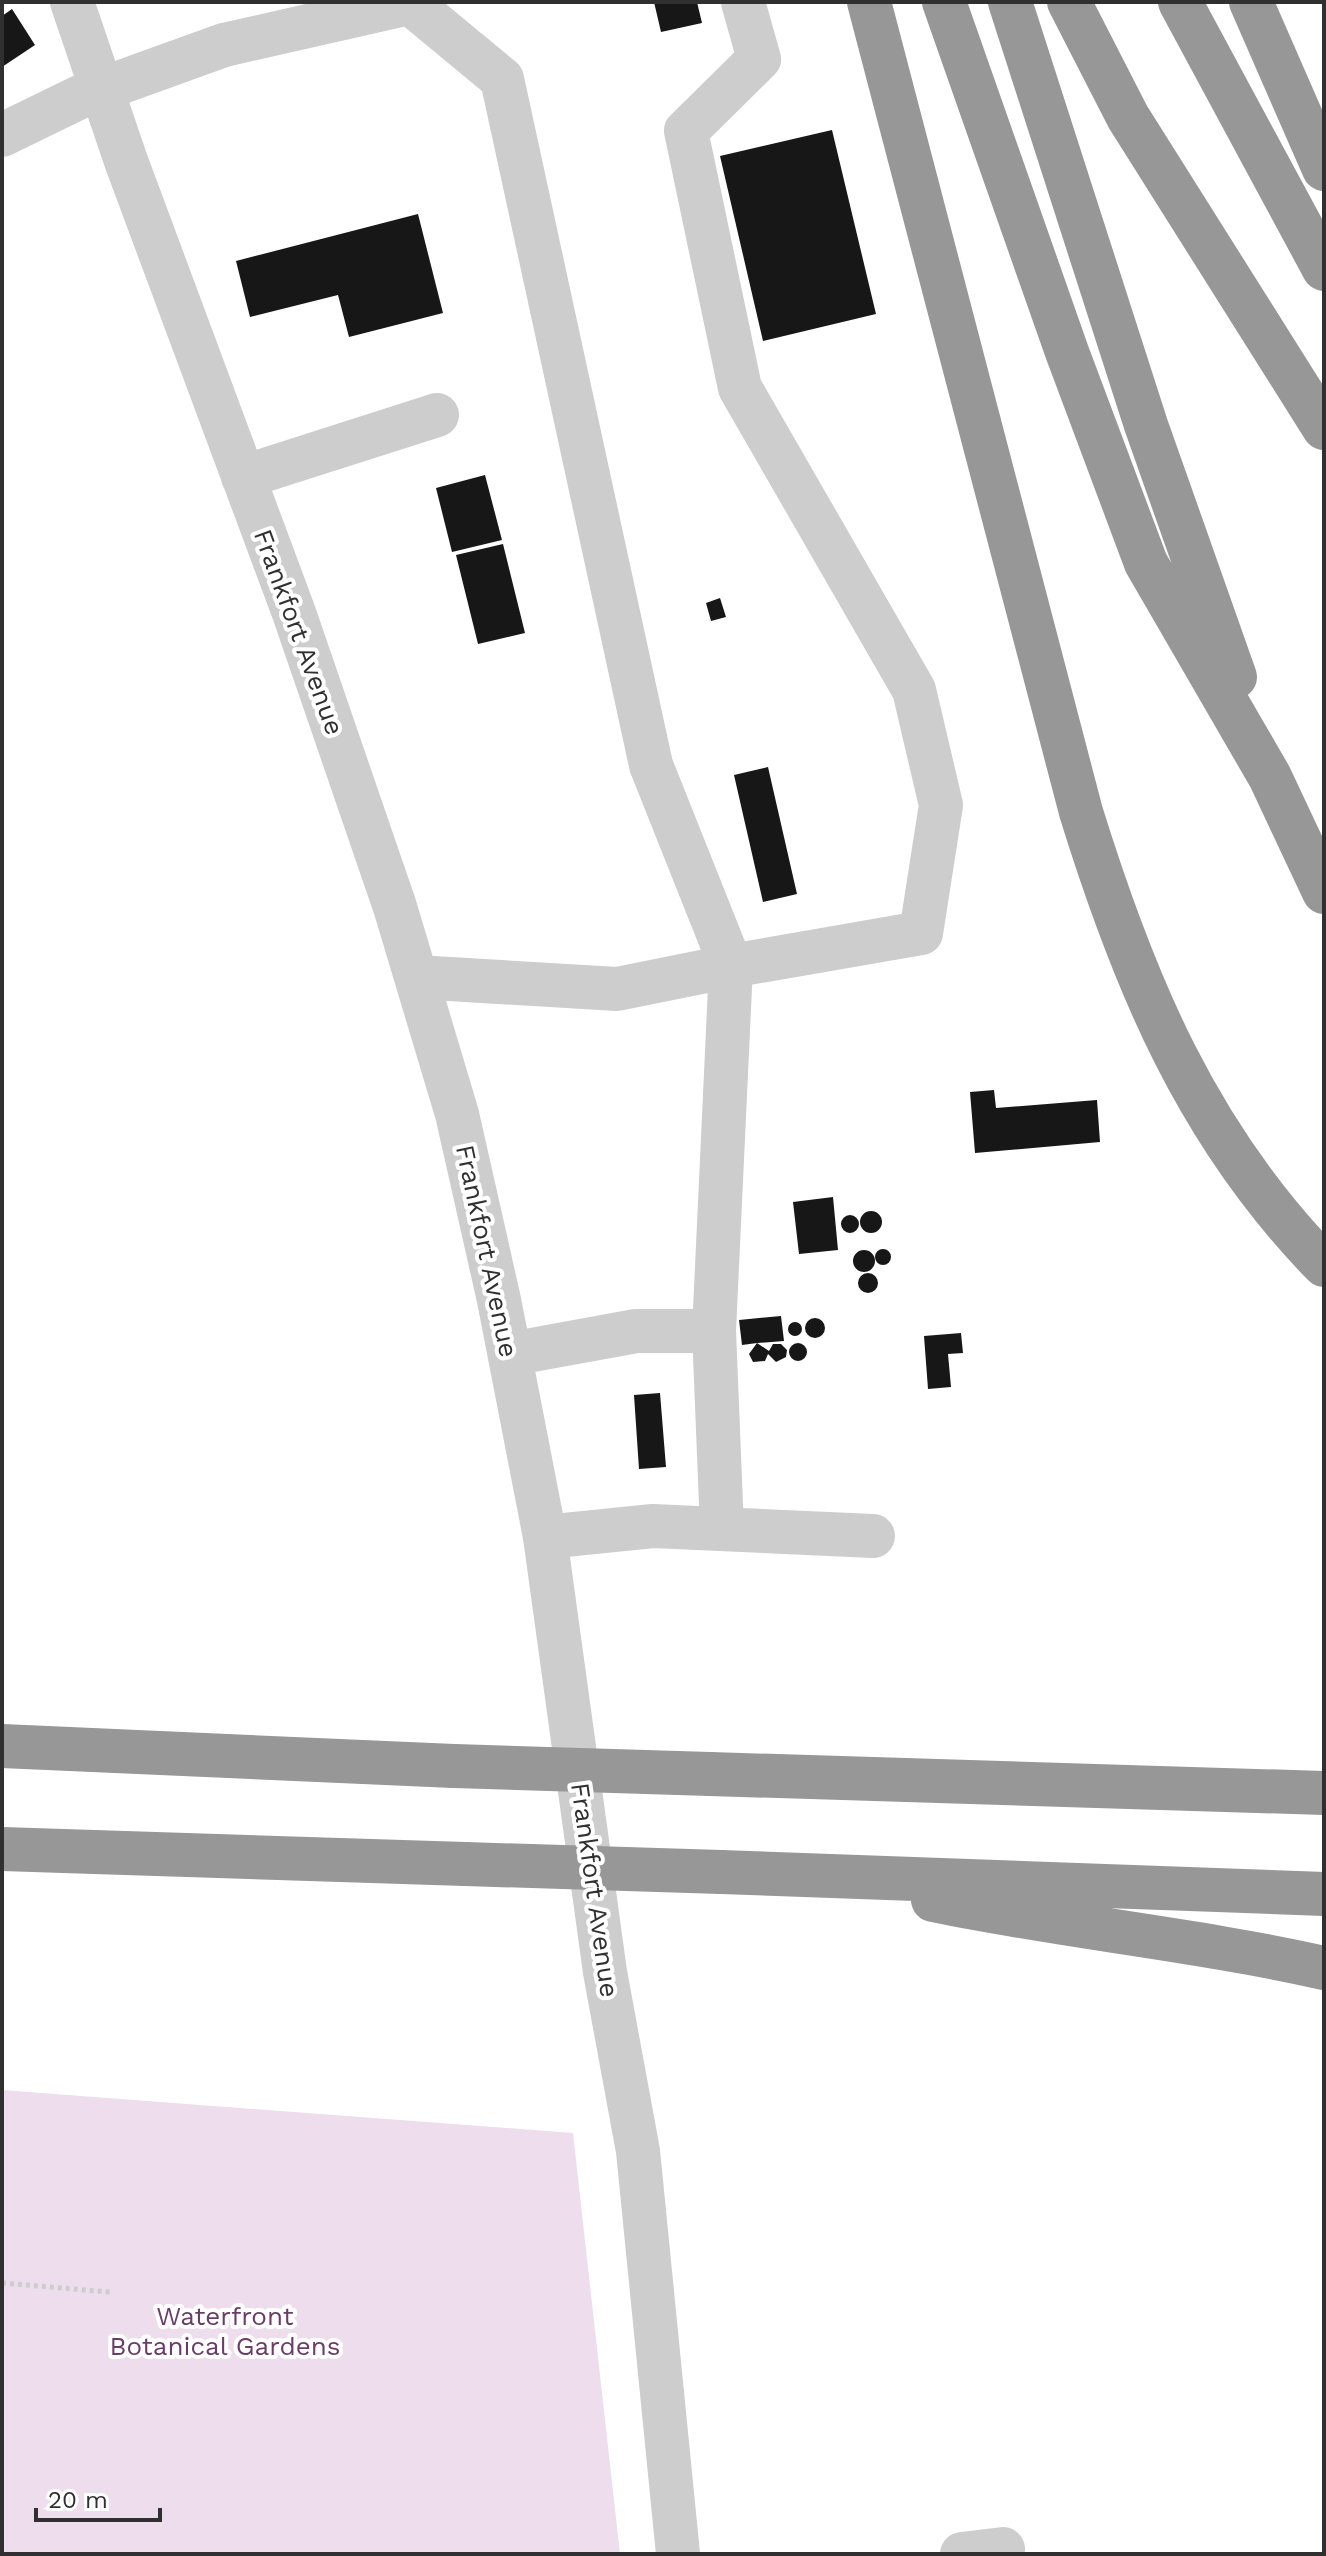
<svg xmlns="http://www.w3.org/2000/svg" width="1326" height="2556" viewBox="0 0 1326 2556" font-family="'Work Sans',sans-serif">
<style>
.green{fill:#eddded}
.building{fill:#171717}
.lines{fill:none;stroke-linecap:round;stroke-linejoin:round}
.path{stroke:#cdcdcd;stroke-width:5;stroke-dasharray:4 4;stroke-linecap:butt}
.minor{stroke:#cdcdcd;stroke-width:44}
.highway{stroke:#979797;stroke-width:44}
.highway-bridge{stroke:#979797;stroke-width:44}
.labels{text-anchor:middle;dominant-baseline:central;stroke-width:8;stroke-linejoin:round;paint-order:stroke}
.street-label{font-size:26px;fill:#303030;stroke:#fff}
.park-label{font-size:26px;fill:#6c3c69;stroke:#fff}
</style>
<rect width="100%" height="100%" fill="#fff"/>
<!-- green -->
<path class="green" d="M2,2090L573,2133L620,2554H2Z"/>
<!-- building -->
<path class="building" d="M654,2H697L702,23L661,32Z
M12,9L35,45L2,67V16Z
M832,130L876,314L763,341L720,156Z
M418,214L443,313L349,337L338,295L250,317L236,261Z
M485,475L502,540L452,552L436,488Z
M503,544L525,633L478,644L456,555Z
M720,598L726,617L711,621L706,603Z
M768,767L797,894L763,902L734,775Z
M994,1090L996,1108L1097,1100L1100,1142L975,1153L970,1092Z
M833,1197L838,1250L799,1254L793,1202Z
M860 1222a11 11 0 1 1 22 0a11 11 0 1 1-22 0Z
M841 1224a9 9 0 1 1 18 0a9 9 0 1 1-18 0Z
M875 1257a8 8 0 1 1 16 0a8 8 0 1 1-16 0Z
M853 1261a11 11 0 1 1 22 0a11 11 0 1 1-22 0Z
M858 1283a10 10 0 1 1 20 0a10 10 0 1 1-20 0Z
M781,1316L784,1341L757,1343L769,1351L773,1344H781L787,1350L786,1357L776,1362L768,1354L765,1361L753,1362L749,1354L757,1343L742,1345L739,1320Z
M805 1328a10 10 0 1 1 20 0a10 10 0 1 1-20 0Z
M788 1329a7 7 0 1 1 14 0a7 7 0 1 1-14 0Z
M961,1333L963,1353L948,1354L951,1387L928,1389L924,1336Z
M789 1352a9 9 0 1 1 18 0a9 9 0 1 1-18 0Z
M660,1393L666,1467L639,1469L634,1395Z"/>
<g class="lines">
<!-- path -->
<path class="path" d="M2,2283L110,2292"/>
<!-- minor -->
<path class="minor" d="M72,2L126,161L294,613L395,907L457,1114L499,1300L545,1537L605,1972L638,2151L678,2554
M409,2L502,79L651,765L731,966L921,933L941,805L914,690L740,388L686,131L759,59L743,2
M2,135L80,97L224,45L409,3
M243,477L437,415
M416,977L617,989L731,966L714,1331
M510,1354L636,1331H714L722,1529
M545,1537L653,1526L873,1536
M962,2554L1003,2549"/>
<!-- highway -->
<path class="highway" d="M869,2L1081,812C1134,983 1197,1135 1324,1265
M944,2L1067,352L1146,563L1270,777L1324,892
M1010,2L1146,425L1235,677
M1069,2L1128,117L1324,428
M1180,2L1324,269
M1251,2L1324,169
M2,1746L454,1766
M710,1774L1324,1793
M2,1849L465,1864
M721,1872L1324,1894
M933,1900C1063,1927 1195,1939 1324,1968"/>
<!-- highway-bridge -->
<path class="highway-bridge" d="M454,1766L710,1774
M465,1864L721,1872"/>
</g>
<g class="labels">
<!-- street labels -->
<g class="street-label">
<text transform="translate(299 632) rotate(70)">Frankfort Avenue</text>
<text transform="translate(487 1251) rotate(78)">Frankfort Avenue</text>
<text transform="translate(595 1890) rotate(82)">Frankfort Avenue</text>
</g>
<!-- park labels -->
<g class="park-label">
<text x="225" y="2316">Waterfront<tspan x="225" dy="30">Botanical Gardens</tspan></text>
</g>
</g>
<!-- border -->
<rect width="1326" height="2556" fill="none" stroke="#303030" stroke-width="8"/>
<!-- scale -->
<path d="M36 2508v12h124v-12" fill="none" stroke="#303030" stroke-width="4"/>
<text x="48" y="2508" font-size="24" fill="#303030" stroke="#ffffff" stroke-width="6" paint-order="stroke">20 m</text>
</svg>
